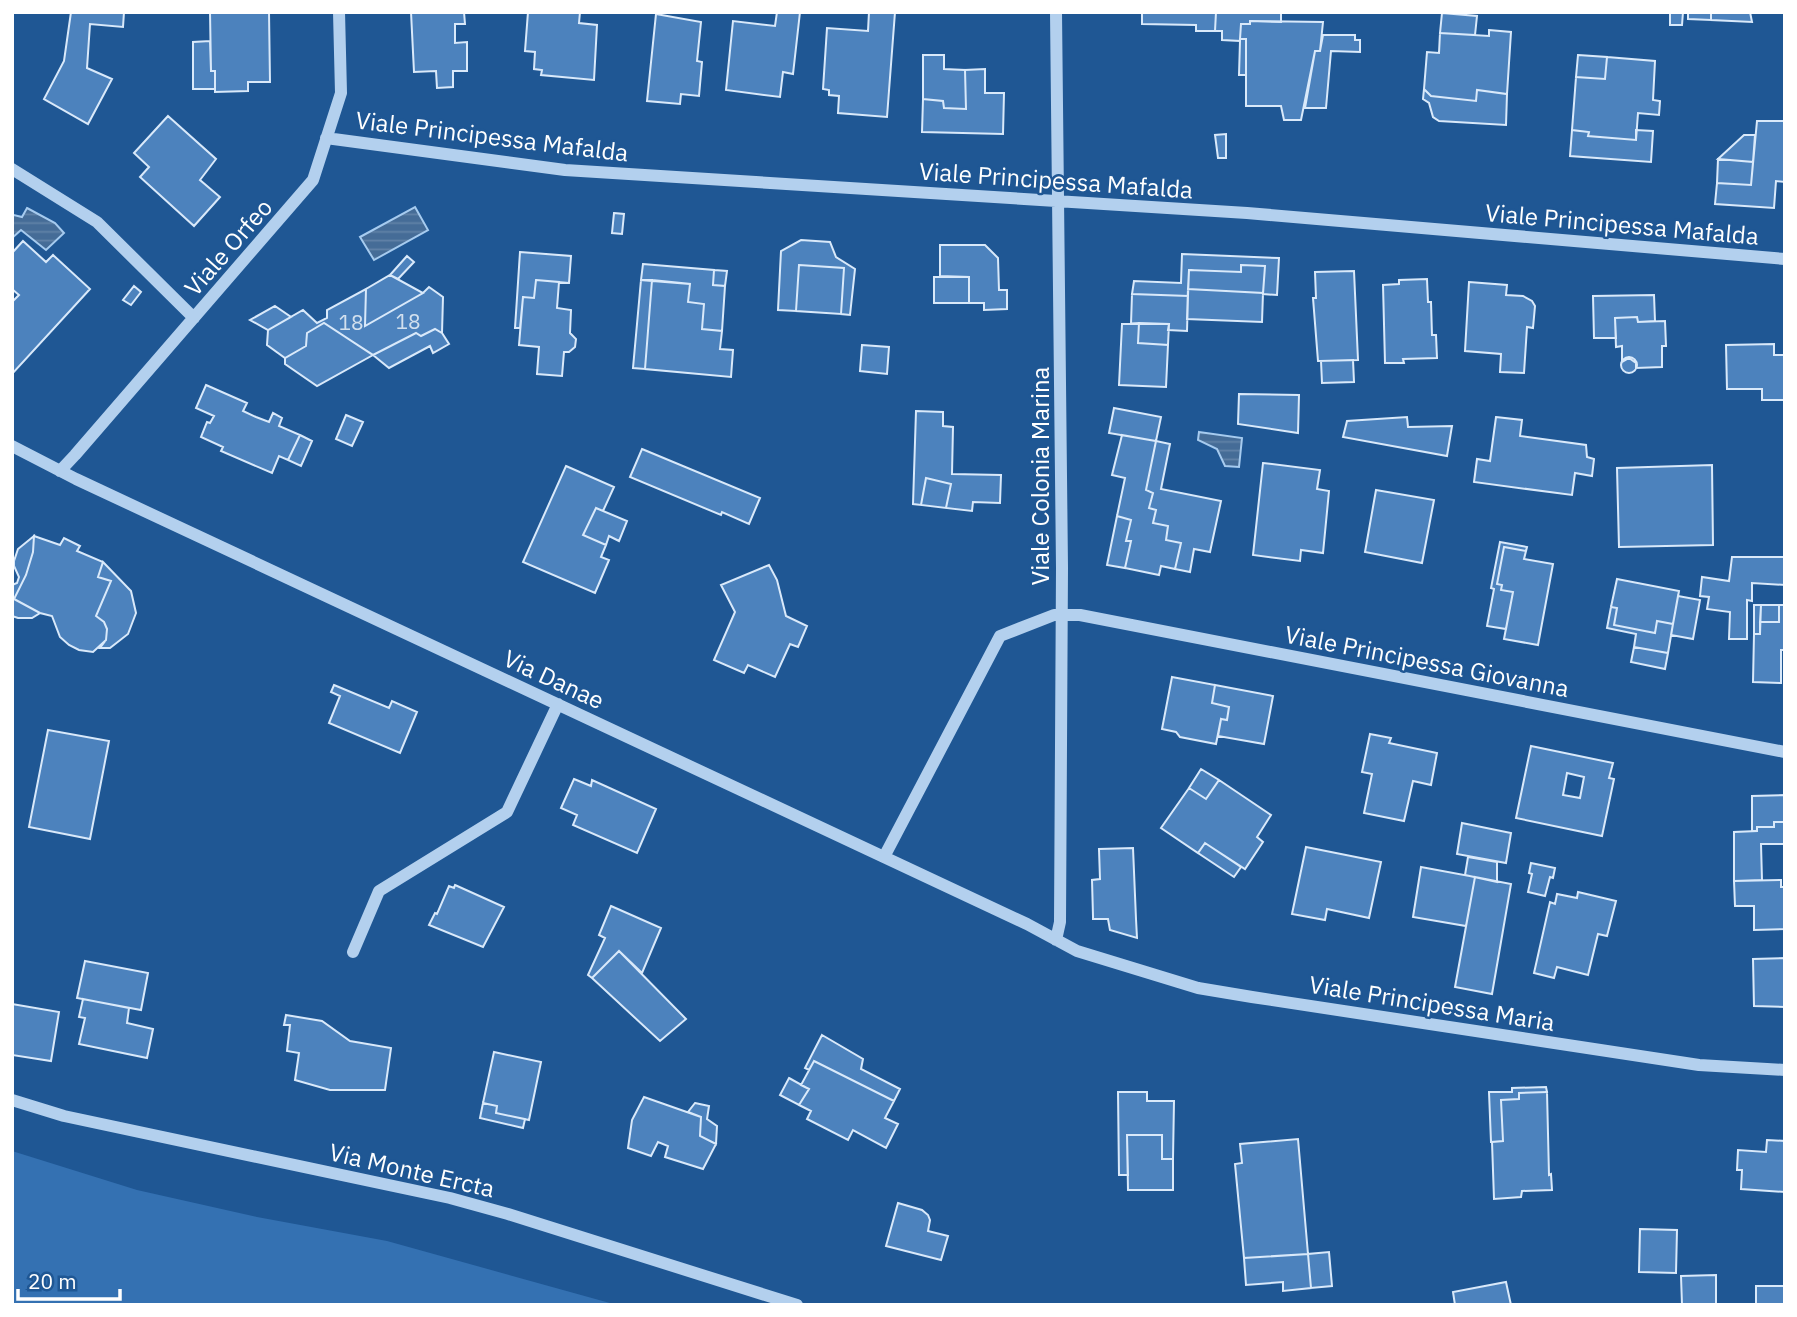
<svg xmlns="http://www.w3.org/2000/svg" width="1797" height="1317" font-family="'IBM Plex Sans',sans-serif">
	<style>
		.green { fill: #3471b2 }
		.water { fill: url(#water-rules); stroke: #a6cbef; stroke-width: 2 }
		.building { fill: #4c82bd; stroke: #d9e9fa; stroke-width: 2; fill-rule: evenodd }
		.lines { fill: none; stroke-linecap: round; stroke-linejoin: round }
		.minor { stroke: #b3d0ee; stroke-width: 12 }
		.labels { text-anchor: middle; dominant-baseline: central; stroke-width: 5; stroke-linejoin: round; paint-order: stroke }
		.number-label { font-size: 21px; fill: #d2e0ee }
		.street-label { font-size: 24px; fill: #fff; stroke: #1f5794 }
	</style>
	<defs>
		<pattern id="water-rules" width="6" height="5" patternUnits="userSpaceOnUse" patternTransform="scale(1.75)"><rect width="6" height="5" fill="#456c97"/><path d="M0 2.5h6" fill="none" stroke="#6182a7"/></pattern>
	</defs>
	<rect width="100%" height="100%" fill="#1f5794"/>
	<path class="green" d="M12 1151 137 1190 257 1217 387 1241 617 1305H12Z"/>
	<path class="water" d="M415 207 428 230 374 260 360 237Z
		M27 208 55 223 64 233 46 250 21 230 12 238V217L14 215 22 217Z
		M1199 432 1242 438 1239 467 1225 466 1217 449 1198 440Z"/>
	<path class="building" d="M71 12H124L123 27 90 24 87 68 112 79 88 124 44 99 64 61Z
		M210 12H269L270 82H248V91L215 92V71H211Z
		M411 12H464L465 24H455V43L467 42V71H453V87L437 88 436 71 414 72Z
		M528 12H580L579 23 597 25 594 80 541 75 542 70 534 69 535 52 525 51Z
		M777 12H800L793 74 783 72 780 97 726 90 733 21 775 26Z
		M869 12H895L887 117 838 113 839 96 829 95V90L823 89 827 28 868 31Z
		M1142 12H1216L1215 31H1196V25L1142 24Z
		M1216 12H1281V22L1250 21V24H1241L1240 39H1246V75H1239L1240 41 1222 40V31H1215Z
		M1670 12H1683L1682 25H1670Z
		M1688 12H1711V20L1688 19Z
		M1711 12H1750L1752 22 1711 20Z
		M1442 13 1477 16 1475 35 1440 33Z
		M656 14 701 22 697 61 702 62 699 96 681 94 680 104 647 101Z
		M1250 21 1323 22 1320 51H1315L1301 120H1284L1281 106H1246V39H1240L1241 24H1250Z
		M1489 30 1511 32 1507 94 1477 90 1476 101 1431 96 1424 89 1427 52 1439 53 1440 33 1489 36Z
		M1323 35H1355V40H1360V52L1331 51 1326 108H1305L1315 51H1320Z
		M210 41 211 71H215V89H193V42Z
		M923 55H944V69L965 70 966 109 944 108 943 101 923 99Z
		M1578 55 1607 57 1605 79 1576 77Z
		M1607 57 1655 61 1653 100 1660 101 1659 115 1638 113 1636 140 1588 136 1589 132 1572 130 1576 77 1605 79Z
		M985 69V93H1004L1003 134 922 132 923 99 943 101 944 108 966 109 965 70Z
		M1424 89 1431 96 1476 101 1477 90 1507 94 1506 125 1439 121 1433 117 1429 103 1423 99Z
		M168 116 216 159 200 180 220 197 194 226 140 177 149 167 134 153Z
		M1757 121H1785V182L1776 181 1774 208 1715 204 1717 183 1751 185Z
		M1572 130 1589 132 1588 136 1636 140V130L1653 131 1651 162 1570 156Z
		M1226 134V158H1218L1215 135Z
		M1744 135H1755L1753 162 1718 159Z
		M1718 159 1753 162 1751 185 1717 183Z
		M614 213 624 214 622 234 612 233Z
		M801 240 830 242 836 257 855 269 850 315 841 314 844 268 799 265 796 311 778 310 781 251Z
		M23 241 46 262 53 255 90 289 12 374V302L19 295 12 289V253Z
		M940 245H985L998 258 999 290H1007V309L984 310V303H969V277L940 276Z
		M520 252 571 256 569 283 536 280 534 298 523 297 520 328H515Z
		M1182 254 1279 258 1277 295 1263 294 1265 266 1241 265V272L1189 270 1188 296 1132 294 1134 281 1181 283Z
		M407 256 414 262 398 279 390 275Z
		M643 264 714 270 713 285 725 286 722 331 702 329 704 304 688 302 690 284 641 280Z
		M799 265 844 268 841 314 796 311Z
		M1241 265 1265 266 1263 293 1188 289 1189 270 1241 272Z
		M714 270 727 271 725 286 713 285Z
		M1354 271 1358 360 1318 361 1313 298H1316L1315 272Z
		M390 275 423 293 365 326 366 289Z
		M934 277H969V303H934Z
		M1427 279 1428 302H1431L1432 335H1436L1437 358 1403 359 1404 363H1385L1383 285 1399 284V280Z
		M536 280 559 282 557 308 571 310 570 333 576 339 575 347 569 352H564L562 376 537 374 539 347 519 345 523 297 534 298Z
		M641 280H652L645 369 633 368Z
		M652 280 690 284 688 302 704 304 702 329 722 331 720 349 733 350 731 377 645 369Z
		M1469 282 1507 285 1506 295 1523 296 1532 301 1535 306 1533 328 1527 327 1524 373 1500 372 1501 354 1465 351Z
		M134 286 141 292 131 305 123 300Z
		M429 287 443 297 442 333 435 329 421 336 416 333 373 355 324 323 307 333 306 346 285 358 267 345 268 330 303 310 317 323 327 318V310L366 289 365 326 423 293Z
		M1188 289 1263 293 1262 322 1187 319Z
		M1132 294 1188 296 1187 331 1168 330 1169 324H1131Z
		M1654 295 1655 321 1638 322 1637 317 1615 318 1616 338H1594L1593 296Z
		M275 306 291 317 268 330 250 320Z
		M1637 317 1638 322 1665 321 1666 346H1662V367L1636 368V363L1629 358 1622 362V346L1616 347 1615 318Z
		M324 323 373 355 317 386 285 364V358L306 346 307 333Z
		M1139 323 1169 324 1168 345 1138 343Z
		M1139 323 1138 343 1168 345 1166 387 1119 385 1122 324Z
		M435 329 442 333 449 344 433 353 430 346 389 368 373 355 416 333 421 336Z
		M1774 344V355H1785V400H1762V389H1727L1726 345Z
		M862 345 889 347 887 374 860 371Z
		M1621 365a8 8 0 1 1 16 0a8 8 0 1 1-16 0Z
		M1353 360 1354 382 1322 383 1321 361Z
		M206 385 247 403 243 411 256 417 269 422 273 413 282 418 279 426 300 435 288 460 279 456 272 473 221 451 223 447 201 437 207 422 210 423 214 416 196 408Z
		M1239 394 1299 395 1298 433 1238 424Z
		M1114 408 1161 417 1156 441 1109 433Z
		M916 411 943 412V426L953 427 952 474 1001 475 1000 503 973 502 972 511 946 508 951 484 926 478 921 505 913 504Z
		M346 415 363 422 352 446 336 439Z
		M1407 417 1408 427 1452 426 1447 456 1343 437 1347 421Z
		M1496 417 1522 420 1520 436 1586 445 1587 457 1594 459 1592 476 1575 473 1572 495 1474 482 1477 459 1490 461Z
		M300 435 312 441 301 466 288 460Z
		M1122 435 1156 441 1146 490 1153 493 1149 508 1156 510 1153 523 1168 526 1166 540 1181 543 1175 569 1161 566 1159 575 1125 568 1131 541H1126L1131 520 1117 516 1125 478 1112 475Z
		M1156 441 1170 444 1161 489 1221 501 1210 552 1194 549 1190 572 1175 569 1181 543 1166 540 1168 526 1153 523 1156 510 1149 508 1153 493 1146 490Z
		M642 449 760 498 749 524 722 512 721 515 630 477Z
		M1263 463 1320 470 1317 489 1329 491 1323 553 1301 550 1300 561 1253 555Z
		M1712 465 1713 545 1619 547 1617 468Z
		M566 466 614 487 603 511 596 508 583 535 606 545 601 557 609 560 595 593 523 562Z
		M926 478 951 484 946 508 921 505Z
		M1376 490 1434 500 1422 563 1365 552Z
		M596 508 627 521 619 541 609 536 606 545 583 535Z
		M1117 516 1131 520 1126 541H1131L1125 568 1107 565Z
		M34 536 33 552 26 575 14 599 40 613 32 618H18L12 616V585L17 583 19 577 14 566V561L18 549Z
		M34 536 60 545 64 538 80 546 77 551 103 562 98 577 111 581 96 616 104 622 107 629 106 640 93 652 79 650 69 645 60 637 52 616 40 613 14 599 26 575 33 552Z
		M1500 542 1527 547 1526 551 1504 547 1497 584 1502 585 1501 590 1513 592 1506 629 1487 626 1494 589 1491 588Z
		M1504 547 1526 551 1524 559 1553 564 1538 645 1504 639 1513 592 1501 590 1502 585 1497 584Z
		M1732 557H1785V585L1752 583V601L1747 600V639H1729L1730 612 1707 609 1709 597 1700 596 1702 577 1729 581Z
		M103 562 131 591 136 613 128 634 110 648H100L106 640 107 629 104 622 96 616 111 581 98 577Z
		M769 565 777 580 786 616 807 626 798 647 790 644 775 677 748 665 744 673 714 660 735 612 721 585Z
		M1617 579 1679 591 1673 624 1657 621 1655 633 1614 625 1617 608 1611 607Z
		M1678 596 1700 600 1693 639 1671 635Z
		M1754 605H1761L1760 634H1754Z
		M1761 605H1779V622H1760Z
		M1779 605H1785V650H1781V683L1753 682 1754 634H1760V622H1779Z
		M1611 607 1617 608 1614 625 1655 633 1657 621 1673 624 1668 653 1634 647 1636 634 1607 628Z
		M1634 647 1668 653 1665 669 1631 662Z
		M1172 677 1215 685 1212 703 1229 707 1227 720 1221 719 1216 744 1180 737 1176 732 1162 729Z
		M334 685 389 708 392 701 417 712 400 753 329 723 340 696 331 692Z
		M1215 685 1273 696 1264 744 1218 736 1221 719 1227 720 1229 707 1212 703Z
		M48 730 109 741 90 839 29 827Z
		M1370 734 1391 738 1389 743 1437 753 1431 785 1413 781 1404 821 1364 813 1372 774 1362 772Z
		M1531 746 1613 763 1609 778 1614 779 1602 836 1516 818ZM1567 773 1584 777 1580 798 1563 795Z
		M1201 769 1219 780 1206 799 1189 788Z
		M574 779 591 786 592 780 656 809 637 853 573 825 577 815 561 808Z
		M1219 780 1271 815 1257 837 1263 842 1245 869 1205 843 1198 853 1161 828 1189 788 1206 799Z
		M1785 795V822H1774V827H1757V831H1752V796Z
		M1774 822H1785V844H1761L1762 880 1734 881V832L1757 831V827H1774Z
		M1462 823 1511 833 1506 863 1457 854Z
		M1205 843 1241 867 1234 877 1198 853Z
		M1306 847 1381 862 1369 918 1327 909 1325 920 1292 914Z
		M1133 848 1136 919 1137 938 1110 930 1108 919H1093V916L1092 880 1100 879 1099 849Z
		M1468 857 1497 862V882L1465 875Z
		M1531 863 1555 868 1553 878 1550 877 1545 896 1528 892 1532 874 1529 873Z
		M1421 867 1475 877 1466 926 1413 917Z
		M1475 877 1511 884 1492 994 1455 987Z
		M1781 880V887H1785V929L1754 930V906H1735L1734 881Z
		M455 885 504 907 483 947 429 925 435 913 437 914 449 886 454 888Z
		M1578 892 1616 901 1607 936 1598 934 1588 975 1557 967 1554 978 1534 973 1550 902 1555 904 1557 894 1577 898Z
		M611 906 661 928 642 973 619 951 592 978 588 975 605 938 599 935Z
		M619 951 686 1019 660 1041 592 978Z
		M1785 958V1007L1754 1006 1753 959Z
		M85 961 148 973 141 1010 77 998Z
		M83 999 129 1008 127 1023 153 1029 147 1058 79 1044 85 1018 79 1017Z
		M12 1004 59 1012 51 1061 12 1055Z
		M286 1015 322 1021 350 1041 391 1048 385 1090H330L295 1080 299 1053 287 1051 290 1025H284Z
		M822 1035 863 1059 861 1069 900 1089 894 1101 814 1061 809 1070 805 1068Z
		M494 1052 541 1062 529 1120 496 1113 497 1106 483 1103Z
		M814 1061 894 1101 885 1118 898 1124 886 1148 853 1130 848 1140 807 1119 811 1111 799 1105 809 1089 801 1085Z
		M789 1078 809 1089 799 1105 780 1095Z
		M1546 1087 1547 1092 1519 1093V1099L1501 1100 1503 1141 1491 1142 1489 1092H1512V1088Z
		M1118 1092H1147V1101H1174L1173 1159H1162V1135H1127L1128 1175H1119Z
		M1547 1092 1549 1175 1551 1174 1552 1190 1522 1191 1521 1197 1494 1199 1492 1142 1503 1141 1501 1100 1519 1099V1093Z
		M644 1097 701 1117 700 1136 716 1144 703 1169 665 1157 668 1146 658 1142 651 1156 628 1148 632 1120Z
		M483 1103 497 1106 496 1113 525 1119 523 1128 480 1118Z
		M695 1103 709 1106 707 1119 717 1126 716 1144 700 1136 701 1117 688 1112Z
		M1127 1135H1162V1159H1173V1190H1128Z
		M1298 1139 1308 1254 1244 1258 1235 1164 1242 1163 1240 1144Z
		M1767 1140 1785 1141V1192L1741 1189 1742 1170H1737L1738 1150 1766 1152Z
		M898 1203 922 1210 928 1215 930 1220 928 1231 948 1236 941 1260 886 1246Z
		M1640 1229 1677 1230 1676 1273 1639 1272Z
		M1329 1252 1332 1286 1311 1288 1308 1254Z
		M1308 1254 1311 1288 1283 1291V1282L1246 1285 1244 1258Z
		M1716 1275V1305H1682L1681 1276Z
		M1506 1282 1511 1305H1455L1453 1292Z
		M1756 1286H1785V1305H1756Z"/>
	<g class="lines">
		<path class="minor" d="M1056 12 1062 568 1060 922 1056 940
			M326 138 565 170 1247 213 1785 259
			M12 169 97 222 194 318
			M12 446 76 479 1027 924 1077 951 1198 988 1252 997 1699 1065 1785 1070
			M60 471 75 455 313 180 341 93 339 12
			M884 857 1000 636 1054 615H1080L1785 752
			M353 952 379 891 507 812 558 704
			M12 1100 64 1116 450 1198 508 1214 797 1305"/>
	</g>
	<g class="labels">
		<g class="number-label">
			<text x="408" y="321">18</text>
			<text x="351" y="322">18</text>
		</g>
		<g class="street-label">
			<text transform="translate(492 136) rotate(7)">Viale Principessa Mafalda</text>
			<text transform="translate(1056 180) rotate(4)">Viale Principessa Mafalda</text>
			<text transform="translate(1622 224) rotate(5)">Viale Principessa Mafalda</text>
			<text transform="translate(228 247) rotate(-49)">Viale Orfeo</text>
			<text transform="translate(1040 476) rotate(-90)">Viale Colonia Marina</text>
			<text transform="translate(1427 661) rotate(11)">Viale Principessa Giovanna</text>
			<text transform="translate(554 679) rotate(25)">Via Danae</text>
			<text transform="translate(1432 1003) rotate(9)">Viale Principessa Maria</text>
			<text transform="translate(412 1170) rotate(13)">Via Monte Ercta</text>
		</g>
	</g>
	<rect width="1797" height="1317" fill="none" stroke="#ffffff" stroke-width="28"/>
	<path d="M18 1289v10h102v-10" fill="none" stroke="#ffffff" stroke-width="3.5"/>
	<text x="28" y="1289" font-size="21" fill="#ffffff" stroke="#1f5794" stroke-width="5" paint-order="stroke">20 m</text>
</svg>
